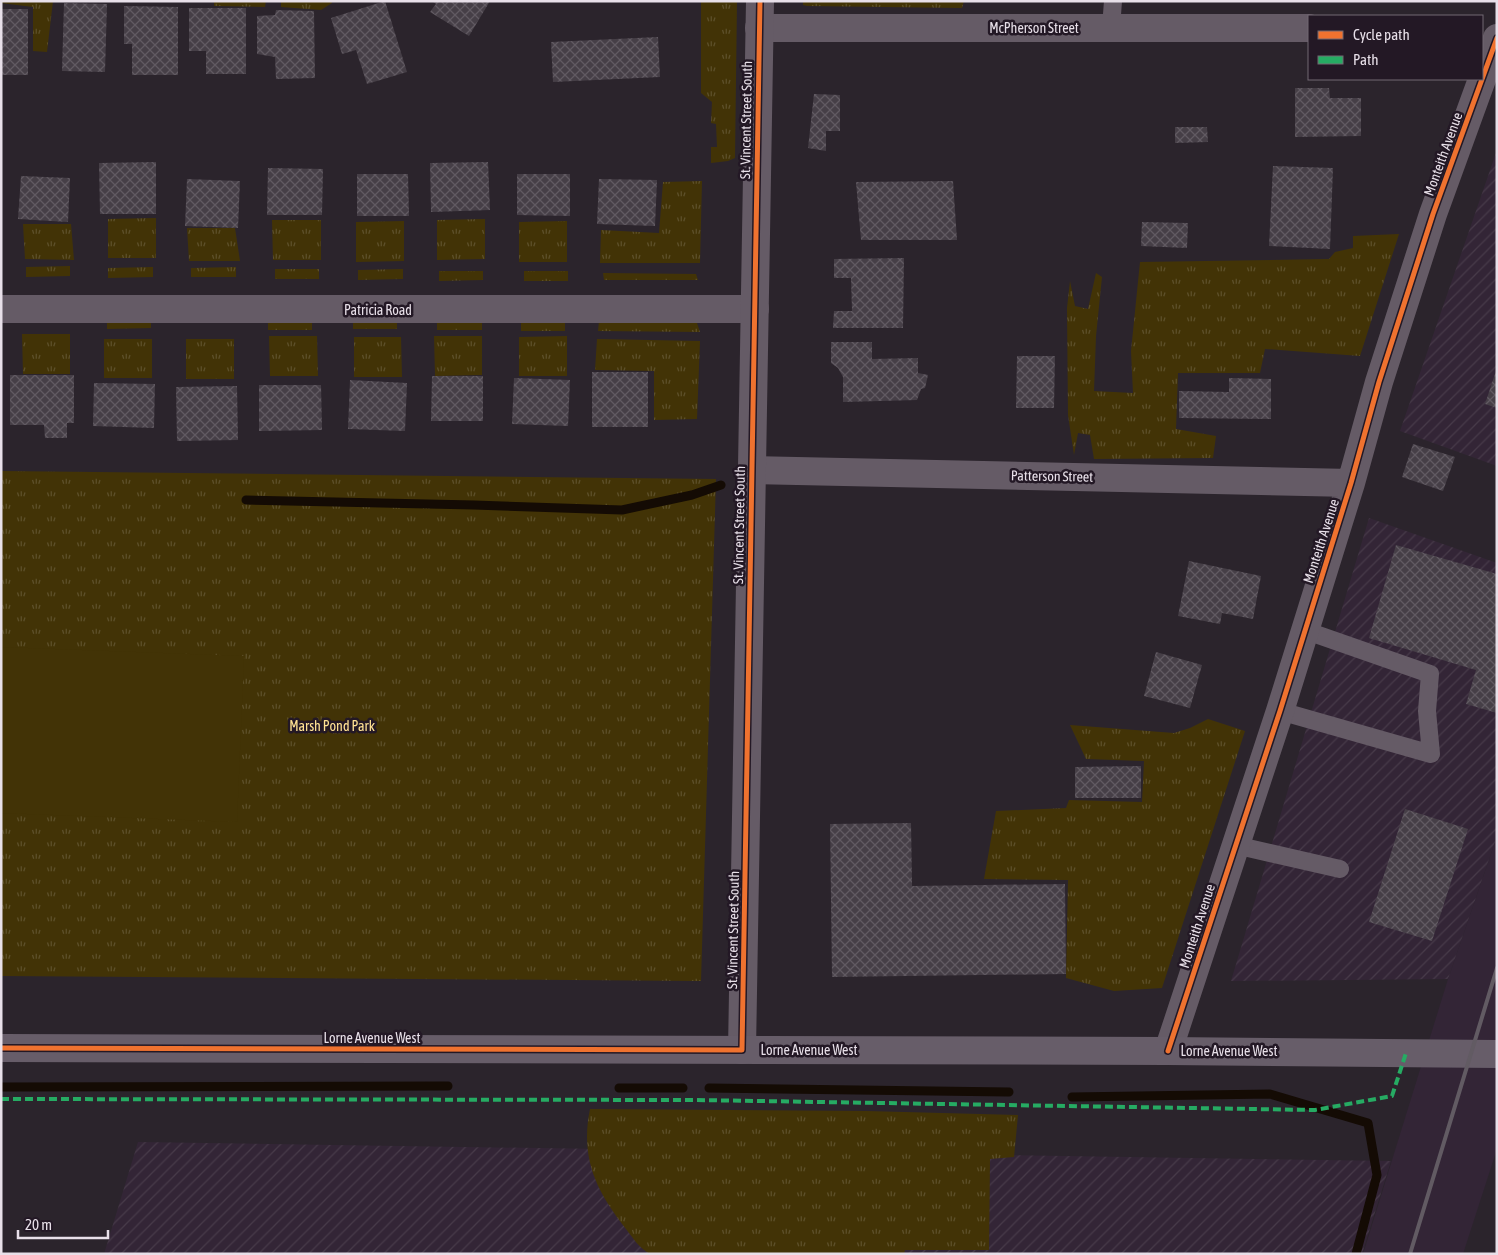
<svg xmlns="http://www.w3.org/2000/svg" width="1498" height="1255" font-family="'Asap Condensed',sans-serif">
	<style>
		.built { fill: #332536 }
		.industrial { fill: url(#industrial-furrows) }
		.grass { fill: url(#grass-tufts) }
		.garden { fill: #423306 }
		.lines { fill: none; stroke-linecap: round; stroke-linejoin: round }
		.stream { stroke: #140b04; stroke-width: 9 }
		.building { fill: url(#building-cross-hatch) }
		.service { stroke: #655b66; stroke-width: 18 }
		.minor { stroke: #655b66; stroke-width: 28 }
		.tertiary { stroke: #655b66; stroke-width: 28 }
		.secondary { stroke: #675d69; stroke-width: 28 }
		.rail { stroke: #625b63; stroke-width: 4 }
		.quiet { stroke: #26ab63; stroke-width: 4; stroke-dasharray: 8 4; stroke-linecap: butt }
		.cycleway-casing { stroke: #231825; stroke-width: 8 }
		.cycleway { stroke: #ef722f; stroke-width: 5 }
		.labels { text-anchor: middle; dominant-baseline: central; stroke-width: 5; stroke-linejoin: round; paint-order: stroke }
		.street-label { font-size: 14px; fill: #e8e0e9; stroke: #231825 }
		.park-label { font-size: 14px; fill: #ffe293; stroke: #231825 }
	</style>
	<defs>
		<pattern id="industrial-furrows" width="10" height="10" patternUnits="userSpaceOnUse" patternTransform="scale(1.25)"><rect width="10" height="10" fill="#332536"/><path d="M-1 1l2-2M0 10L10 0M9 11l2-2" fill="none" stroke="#473a49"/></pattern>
		<pattern id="grass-tufts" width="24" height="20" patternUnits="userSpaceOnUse" patternTransform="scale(1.25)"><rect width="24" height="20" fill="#423306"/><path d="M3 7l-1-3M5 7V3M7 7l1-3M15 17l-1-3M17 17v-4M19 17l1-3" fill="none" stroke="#5d502a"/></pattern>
		<pattern id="building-cross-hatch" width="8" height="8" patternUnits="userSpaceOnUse" patternTransform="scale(1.25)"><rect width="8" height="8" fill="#463f47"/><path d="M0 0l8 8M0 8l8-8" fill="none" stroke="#615a62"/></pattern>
	</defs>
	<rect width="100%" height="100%" fill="#2b242c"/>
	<path class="built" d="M1497 836V1149L1463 1254H1363L1448 979Z"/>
	<path class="industrial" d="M1497 150V466L1400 431Z
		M1369 518 1497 563V836L1448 979 1231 981Z
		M138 1142 1391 1161 1362 1254H104Z"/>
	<path class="grass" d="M1 1H53L47 52 33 51V7L1 3Z
		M214 1H266L265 7 214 6Z
		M281 1H332V3L321 10 281 7Z
		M701 1H737L735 158 728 161 711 163V147H717L716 124 711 123 712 102 701 93Z
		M803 1H964L962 8 807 6 803 5Z
		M702 181 700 263H600L601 230 659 233 663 182Z
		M156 218V258H108V219Z
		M485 219V259L437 260V220Z
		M272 220H321V260H273Z
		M404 221V261L356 262V222Z
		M567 221V262H519V222Z
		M23 224H71L74 260 25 259Z
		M187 228H235L240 261H189Z
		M1399 234 1360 356 1265 349 1260 373H1178L1176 429 1216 436 1213 458 1094 459 1090 435 1078 433 1074 455 1068 415 1067 308 1070 281 1075 306 1088 309 1096 273 1102 277 1096 336 1094 391 1133 393 1131 351 1140 262 1329 259 1335 252 1353 248V236Z
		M70 266V276L26 277V267Z
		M153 267V277L108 278V268Z
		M236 267V277H191V268Z
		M275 269H319V279H275Z
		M403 269V279L358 280V270Z
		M439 271H483V280L439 281Z
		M524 271H568V281H524Z
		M603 273 696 274 698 280H604Z
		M107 319H151V328L107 329Z
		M353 319H397V329H353Z
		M268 320H312V330H268Z
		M437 320H482V330H437Z
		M521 321H565V331H521Z
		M599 321 697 323 700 332 598 331Z
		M22 334H70V374H23Z
		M269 336H317L318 376H270Z
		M434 336H482V375L435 376Z
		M567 336V376H519V337Z
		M354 337H401L402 377H354Z
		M104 339H152V378H104Z
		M186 339H234V379H186Z
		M597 339 700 341 697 419 654 420V371L595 370Z
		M1 471 716 479 701 981 1 976Z
		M1208 719 1245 731 1162 988 1114 991 1066 978 1068 880 984 879 996 811 1066 808 1069 800 1142 802 1144 761 1086 759 1070 725 1174 733 1190 728Z
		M590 1109 866 1111 1018 1115 1014 1157 990 1159 989 1250H905L904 1254H650C639 1248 633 1238 626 1229 596 1191 580 1158 590 1109Z"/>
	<path class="garden" d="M1 647 244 656 237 822 1 813Z"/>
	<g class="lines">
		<path class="stream" d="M246 500 474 505 622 510 692 495 721 485
			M1 1087 448 1086
			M619 1088H683
			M709 1088 1009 1092
			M1072 1097 1270 1094 1368 1123 1377 1175 1356 1254"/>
	</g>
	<path class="building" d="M385 1 407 72 367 84 356 50 342 54 331 18Z
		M432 1H490L469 36 430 12 436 4Z
		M64 3 107 4 105 72 62 71Z
		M124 6 178 7V75H132V44H124Z
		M189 8H246V74H206V51H189Z
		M1 9H28V75H1Z
		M276 10 314 11 315 78 276 79 275 57 257 54V16L275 15Z
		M658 37 660 77 553 82 551 42Z
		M1295 88H1329L1330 98H1361V136L1295 137Z
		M814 94 840 95V131H826V151L808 148Z
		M1175 127H1207L1208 142 1175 143Z
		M156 162V214H100L99 163Z
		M488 162 490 210 431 212 430 163Z
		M1273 166 1333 168 1330 249 1269 246Z
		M268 168 323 169 322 215H267Z
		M357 174H408L409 216H357Z
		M517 174H570V216L517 215Z
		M21 176 70 178 68 222 18 219Z
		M187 179 240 181 238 228 185 226Z
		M599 179 657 180 655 226 597 224Z
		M953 181 957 240H861L856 182Z
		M1142 222 1188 223 1187 248 1141 246Z
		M904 258 903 328H833L834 311H852L851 278H834V259Z
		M831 342H872V359L918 358V373L928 375 925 388 921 389 917 400 843 402V377L838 368 831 363Z
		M1017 356H1055L1054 408H1016Z
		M1496 371H1497V408L1485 404Z
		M592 372H648V427H592Z
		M10 375H74V423H67V438H45L44 425H10Z
		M432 376H483V421H431Z
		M514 378 570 380 568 426 512 424Z
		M1229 378 1271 379V419L1179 418V391L1229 392Z
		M350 380 407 383 405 431 348 429Z
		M94 383 155 384 154 428 93 426Z
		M259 385H321L322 430 259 431Z
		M237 386 238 440 177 441 176 387Z
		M1413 444 1455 457 1443 491 1402 477Z
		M1396 545 1497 574V713L1466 704 1476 670 1369 638Z
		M1189 561 1261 576 1253 619 1222 613 1220 624 1178 616Z
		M1156 652 1202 665 1190 708 1144 696Z
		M1141 766V798H1075V767Z
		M1405 809 1468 829 1432 941 1369 922Z
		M911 823 912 886 1065 884 1066 974 832 977 830 824Z"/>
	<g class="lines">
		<path class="service" d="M1111 28 1113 1
			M1280 711 1431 754 1427 711 1430 674 1304 630
			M1235 845 1340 869"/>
		<path class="minor" d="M759 28H1309
			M1 309H755
			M752 470 1351 483
			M1168 1051 1280 711 1351 483 1379 382 1433 214 1497 38"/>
		<path class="tertiary" d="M742 1050 760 1"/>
		<path class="secondary" d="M1 1048 1168 1051 1497 1054"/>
		<path class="rail" d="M1410 1254 1497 968"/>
		<path class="quiet" d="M1 1099 696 1100 1315 1110 1392 1096 1406 1053"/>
		<g class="cycleway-casing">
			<path id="cycleway" d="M1 1048 742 1050 760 1
				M1168 1051 1280 711 1351 483 1379 382 1433 214 1497 38"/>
		</g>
		<use href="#cycleway" class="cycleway"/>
	</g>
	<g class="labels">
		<g class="street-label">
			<text x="1034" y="28">McPherson Street</text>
			<text transform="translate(746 120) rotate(-89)">St. Vincent Street South</text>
			<text transform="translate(1443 154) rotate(-70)">Monteith Avenue</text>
			<text x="378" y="310">Patricia Road</text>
			<text transform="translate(1052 476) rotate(1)">Patterson Street</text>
			<text transform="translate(739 525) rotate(-89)">St. Vincent Street South</text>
			<text transform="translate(1321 541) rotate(-72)">Monteith Avenue</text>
			<text transform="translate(1197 926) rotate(-72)">Monteith Avenue</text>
			<text transform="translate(733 930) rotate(-89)">St. Vincent Street South</text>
			<text x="372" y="1038">Lorne Avenue West</text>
			<text x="809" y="1050">Lorne Avenue West</text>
			<text x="1229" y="1051">Lorne Avenue West</text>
		</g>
		<g class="park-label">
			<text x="332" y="726">Marsh Pond Park</text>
		</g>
	</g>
	<rect width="1498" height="1255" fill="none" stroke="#e8e0e9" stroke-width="5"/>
	<rect x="1308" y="15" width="175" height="65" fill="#231825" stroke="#726873"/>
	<rect x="1318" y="31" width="25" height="8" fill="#ef722f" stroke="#726873"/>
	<text x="1353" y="40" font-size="15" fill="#e8e0e9">Cycle path</text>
	<rect x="1318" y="56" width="25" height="8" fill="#26ab63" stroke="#726873"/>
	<text x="1353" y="65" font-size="15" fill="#e8e0e9">Path</text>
	<path d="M18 1230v8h90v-8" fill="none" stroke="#e8e0e9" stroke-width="2.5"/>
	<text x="25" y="1230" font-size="15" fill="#e8e0e9" stroke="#231825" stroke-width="4" paint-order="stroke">20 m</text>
</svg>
